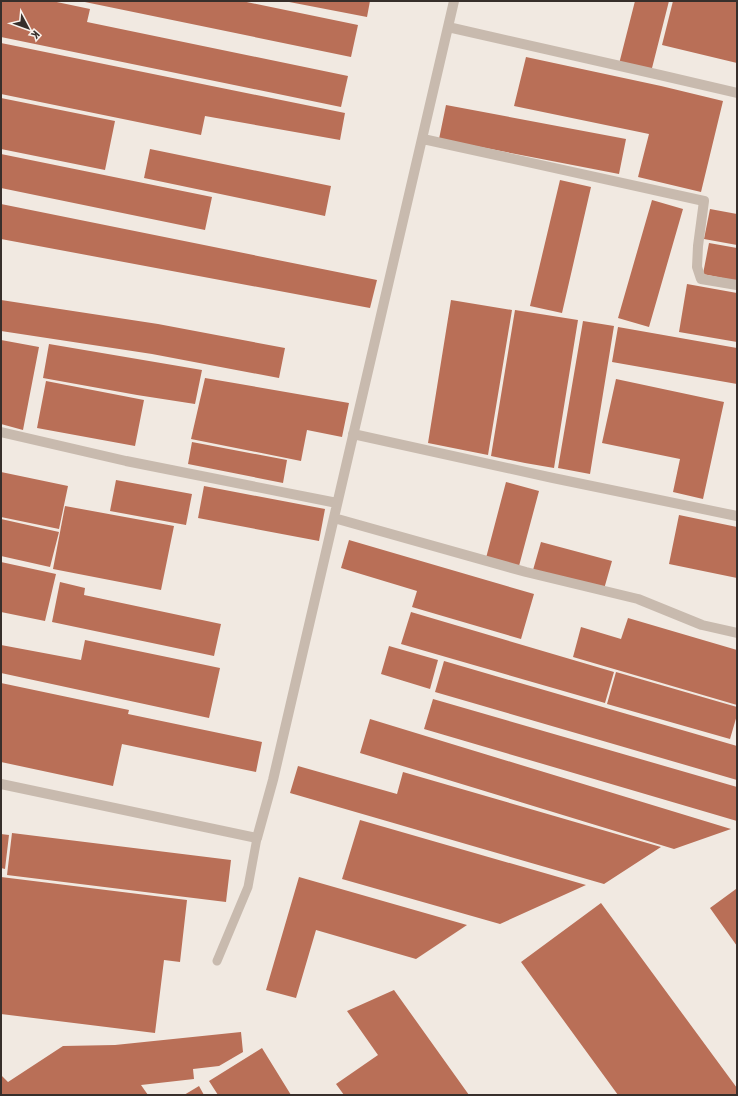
<svg xmlns="http://www.w3.org/2000/svg" width="738" height="1096" font-family="'Roboto Condensed',sans-serif">
	<style>
		.building { fill: #b96f57 }
		.lines { fill: none; stroke-linecap: round; stroke-linejoin: round }
		.service { stroke: #c8baae; stroke-width: 9 }
		.minor { stroke: #c8baae; stroke-width: 10 }
	</style>
	<rect width="100%" height="100%" fill="#f1e9e1"/>
	<path class="building" d="M1 1H52L90 9 87 22 348 76 341 107 1 37Z
		M80 1H242L358 25 351 57Z
		M284 1H370L367 17Z
		M635 1H669L651 72 619 64Z
		M673 1H737V63L662 45Z
		M1 43 345 113 340 140 205 116 201 135 1 94Z
		M526 57 661 86 723 101 701 192 638 177 649 134 514 106Z
		M1 98 115 121 105 170 1 149Z
		M446 105 626 139 619 174 439 139Z
		M150 149 331 186 325 216 144 178Z
		M1 154 212 197 205 230 1 188Z
		M560 180 591 187 562 313 530 306Z
		M652 200 683 209 649 327 618 318Z
		M1 204 377 280 370 308 1 239Z
		M710 209 737 214V245L704 239Z
		M709 243 737 248V281L703 274Z
		M687 284 737 293V342L679 332Z
		M1 300 158 324 285 348 279 378 152 354 1 331Z
		M451 300 512 310 488 455 428 443Z
		M515 310 578 320 554 468 525 463 491 456Z
		M583 321 614 326 590 474 558 468Z
		M618 327 737 348V384L612 362Z
		M1 340 39 347 23 430 1 424Z
		M49 344 202 370 195 404 137 395 43 378Z
		M205 378 349 403 342 437 307 430 301 461 191 439Z
		M616 379 724 402 703 499 673 492 680 459 602 443Z
		M46 381 144 400 135 446 37 428Z
		M192 442 287 460 283 483 188 464Z
		M1 472 68 486 59 529 1 517Z
		M116 480 192 494 186 525 110 511Z
		M506 482 539 491 519 566 486 558Z
		M204 486 325 509 319 541 198 518Z
		M65 506 174 526 161 590 53 569Z
		M679 515 737 527V578L669 564Z
		M1 519 59 532 50 567 1 556Z
		M349 540 534 594 521 639 412 607 417 591 341 568Z
		M541 542 612 561 604 589 533 570Z
		M1 562 56 574 45 621 1 612Z
		M60 582 85 588 84 595 221 624 214 656 52 622Z
		M411 612 614 672 605 703 401 644Z
		M628 618 737 650V705L573 657 581 627 621 639Z
		M85 640 220 668 209 718 1 673V645L81 660Z
		M389 646 438 660 430 689 381 674Z
		M444 661 737 746V780L435 692Z
		M616 672 737 707V715L730 739 607 704Z
		M1 683 129 710 128 714 262 742 256 772 122 744 113 786 1 762Z
		M433 699 737 787V821L424 729Z
		M370 719 731 829 674 849 360 753Z
		M298 766 397 794 403 772 661 847 604 884 290 793Z
		M360 820 586 885 500 924 342 879Z
		M12 833 231 860 226 902 7 875Z
		M1 834 9 835 5 869 1 868Z
		M1 877 187 900 180 962 164 960 155 1033 1 1014Z
		M299 877 467 925 416 959 316 930 296 998 266 990Z
		M736 889 737 890V946L710 908Z
		M601 903 737 1088V1095H618L521 962Z
		M394 990 469 1095H344L336 1084 378 1055 347 1011Z
		M241 1032 243 1052 219 1066 193 1069 194 1079 141 1085 148 1095H1V1075L8 1082 63 1046 115 1045Z
		M262 1048 291 1095H218L209 1081Z
		M199 1086 204 1095H184Z"/>
	<g class="lines">
		<path class="service" d="M217 961 248 887 257 838"/>
		<path class="minor" d="M448 27 660 75 737 93
			M423 139 704 201 698 246 697 267 701 279 737 285
			M1 432 126 461 337 503
			M353 434 553 478 737 516
			M334 518 526 572 638 599 702 625 737 633
			M1 784 257 838 273 780 454 1"/>
	</g>
	<rect width="738" height="1096" fill="none" stroke="#372f2b" stroke-width="4"/>
	<g transform="translate(28 28) rotate(131)" stroke="#f9f3ed" stroke-width="3" paint-order="stroke">
	<path d="M0-3L7 15L0 10L-7 15Z" fill="#372f2b"/>
	<text y="-6" font-size="11" font-weight="bold" text-anchor="middle" fill="#372f2b">K</text>
	</g>
</svg>
